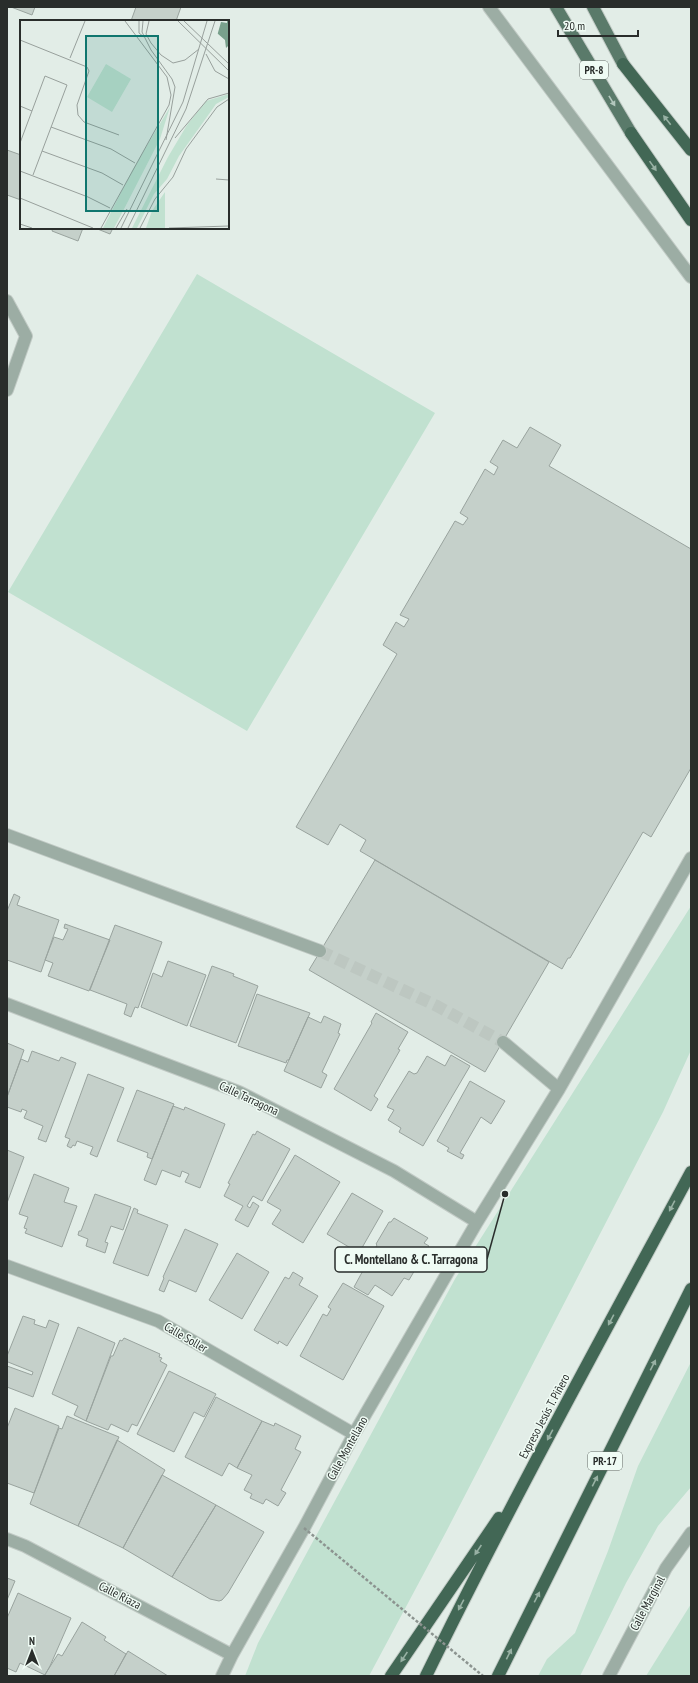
<svg xmlns="http://www.w3.org/2000/svg" width="698" height="1683" font-family="'PT Sans Narrow',sans-serif">
	<style>
		.green { fill: #c1e1d0 }
		.building { fill: #c5d0ca; stroke: #99a39e }
		.lines { fill: none; stroke-linecap: round; stroke-linejoin: round }
		.minor-tunnel { stroke: #bdc7c1; stroke-width: 12; stroke-dasharray: 12 6; stroke-linecap: butt }
		.minor-casing { stroke: #c1cac5; stroke-width: 14 }
		.primary-casing { stroke: #c1cac5; stroke-width: 14 }
		.motorway-casing { stroke: #c1cac5; stroke-width: 14 }
		.minor { stroke: #9cada4; stroke-width: 12 }
		.primary { stroke: #5a7a6a; stroke-width: 12 }
		.motorway { stroke: #426755; stroke-width: 12 }
		.path-bridge { stroke: #8c9490; stroke-width: 2.5; stroke-dasharray: 3 2; stroke-linecap: butt }
		.oneway { fill: #b3c7bd }
		.oneway2 { fill: #98b1a4 }
		.labels { text-anchor: middle; dominant-baseline: central; stroke-width: 3; stroke-linejoin: round; paint-order: stroke }
		.shield { fill: #effbf4; stroke: #646b67; stroke-width: 1 }
		.shield-label { font-size: 11px; font-weight: bold; fill: #292d2b }
		.street-label { font-size: 12px; fill: #292d2b; stroke: #effbf4 }
		.inset-road { fill: none; stroke: #98a09c; stroke-width: 1 }
		.view { fill: #0f766e; fill-opacity: 0.15; stroke: #0f766e; stroke-width: 2 }
		.inset-edge { fill: none; stroke: #292d2b; stroke-width: 2 }
		.leader { fill: none; stroke: #292d2b; stroke-width: 1.5 }
		.callout-dot { fill: #292d2b; stroke: #effbf4; stroke-width: 1.5 }
		.callout { fill: #effbf4; stroke: #292d2b; stroke-width: 1.5 }
		.callout-label { font-size: 13px; text-anchor: middle; font-weight: bold; fill: #292d2b }
	</style>
	<rect width="100%" height="100%" fill="#e2ede7"/>
	<path class="green" d="M197 274 435 413 247 731 8 592Z
		M691 906V1050L663 1112 446 1532 369 1676H245L258 1643 455 1279Z
		M691 1362V1487L658 1526 626 1583 580 1676H538L547 1659 575 1633 608 1551 638 1466Z
		M691 1604V1676H646Z"/>
	<path class="building" d="M11 7H35L32 15Z
		M136 7H181L176 21H131Z
		M7 150 21 155V200L7 195Z
		M53 228H83L78 241 52 231Z
		M95 228H113L110 234Z
		M530 427 561 445 549 466 691 549V768L651 837 643 832 570 958H568L562 969 360 851 366 840 340 824 328 845 296 827 397 654 383 645 396 622 404 627 409 619 400 615 455 521 463 525 468 518 460 513 485 469 494 475 498 467 490 462 503 440 517 448Z
		M375 860 549 962 485 1072 309 970Z
		M14 894 20 897 17 905 59 920 41 972 7 960V911Z
		M65 924 110 940 89 991 48 976 53 963 45 960 54 937 63 940 68 929 64 928Z
		M115 925 162 942 138 1008 135 1007 131 1017 124 1014 127 1004 90 990Z
		M168 961 206 975 187 1026 141 1007 153 973 162 977Z
		M212 966 234 974 233 976 258 986 236 1043 190 1026Z
		M257 994 310 1013 289 1060H287L286 1063 238 1046Z
		M376 1013 408 1032 398 1049 400 1050 374 1096 378 1099 371 1111 334 1089 372 1023 371 1022Z
		M324 1016 341 1024 338 1033 340 1034 322 1072 327 1075 321 1088 284 1071 308 1017 321 1023Z
		M7 1043 24 1050 7 1097Z
		M32 1051 59 1061 61 1057 76 1063 46 1142 38 1139 43 1126 24 1118 27 1111 22 1109 21 1112 7 1107V1097L21 1059 28 1062Z
		M451 1055 470 1066 423 1146 399 1132 401 1128 388 1120 394 1110 387 1107 409 1071 414 1074 417 1073 427 1056 445 1066Z
		M88 1074 124 1088 97 1157 90 1154 93 1147 77 1141 75 1146 73 1145 71 1148 67 1146 70 1139 65 1137Z
		M470 1081 505 1101 491 1124 481 1117 460 1153 464 1155 462 1159 447 1151 449 1148 437 1141Z
		M137 1090 174 1104 152 1159 147 1157 148 1153 117 1141Z
		M173 1106 184 1110 185 1107 225 1124 200 1188 185 1182 189 1174 182 1171 180 1177 162 1170 156 1185 144 1180Z
		M257 1131 290 1149 262 1201 253 1196 247 1206 250 1208 253 1202 259 1206 248 1227 235 1220 243 1206 224 1196 230 1184 228 1183 253 1134 255 1135Z
		M7 1150 24 1157 7 1203Z
		M295 1155 340 1182 303 1243 272 1224 281 1210 267 1202Z
		M34 1174 69 1188 64 1202 77 1206 62 1247 25 1233 27 1229 24 1228 28 1217 19 1214Z
		M352 1193 383 1211 359 1253 327 1234Z
		M95 1194 131 1207 123 1230 111 1226 105 1242 108 1243 105 1253 86 1246 88 1239 78 1235 79 1231H81Z
		M134 1208 138 1210 137 1213 168 1225 148 1276 113 1263Z
		M394 1218 428 1238 424 1243 429 1246 409 1280 404 1278 392 1296 375 1285 368 1295 354 1287 377 1245 376 1244 389 1222H391Z
		M185 1229 218 1244 196 1292 169 1280 164 1292 159 1290 164 1278 163 1277Z
		M237 1253 269 1272 242 1319 209 1300Z
		M293 1272 303 1278 299 1285 318 1296 287 1346 279 1341 278 1344 254 1330 285 1277 289 1279Z
		M343 1283 384 1306 343 1380 300 1356 323 1314 327 1316 331 1309 328 1307Z
		M23 1316 35 1320 34 1324 46 1328 49 1320 59 1324 33 1397 7 1387V1366L32 1375 33 1372 8 1362 7 1363V1356Z
		M78 1327 115 1343 86 1421 74 1415 78 1406 52 1394Z
		M124 1338 160 1354 159 1357 162 1358 160 1361 167 1365 137 1426 132 1424 128 1432 111 1424 108 1430 86 1421 111 1356H113L120 1340 122 1341Z
		M169 1371 216 1394 204 1417 194 1412 174 1452 137 1434Z
		M216 1397 262 1421 237 1468 229 1463 222 1476 185 1457Z
		M15 1408 59 1426 34 1493 7 1483V1428Z
		M67 1416 119 1437 78 1526 30 1504 59 1428 62 1429Z
		M262 1421 274 1426 275 1423 301 1436 295 1449 301 1452 281 1490 286 1493 278 1506 266 1499 263 1504 250 1498 252 1494 244 1490 252 1475 237 1468Z
		M117 1440 165 1470 123 1548 78 1526Z
		M162 1475 216 1505 172 1577 123 1548Z
		M216 1505 264 1532 228 1593 222 1600 219 1601 210 1599 172 1577Z
		M7 1578 15 1581 7 1600Z
		M18 1593 71 1618 50 1666 45 1675 20 1663 16 1672 7 1668V1618Z
		M82 1622 106 1637 104 1640 126 1654 114 1676H44L58 1654 62 1656Z
		M128 1651 168 1676H114Z"/>
	<g class="lines">
		<path class="minor-tunnel" d="M320 951 437 1006 503 1042"/>
		<g class="minor-casing">
			<path id="minor" d="M489 7 691 277
				M7 301 26 336 7 390
				M7 835 320 951
				M7 1004 239 1092 394 1171 477 1222
				M503 1042 559 1089
				M7 1266 158 1321 354 1434
				M7 1539 25 1546 232 1655
				M222 1676 232 1655 304 1528 354 1434 477 1222 559 1089 691 858
				M609 1676 666 1568 691 1533"/>
		</g>
		<g class="primary-casing">
			<path id="primary" d="M556 7 631 133
				M593 7 623 64"/>
		</g>
		<g class="motorway-casing">
			<path id="motorway" d="M623 64 691 150
				M631 133 691 220
				M391 1676 499 1518
				M426 1676C509 1506 601 1339 691 1172
				M498 1676 691 1289"/>
		</g>
		<use href="#minor" class="minor"/>
		<use href="#primary" class="primary"/>
		<use href="#motorway" class="motorway"/>
		<path class="path-bridge" d="M304 1528 483 1676"/>
	</g>
	<defs><path id="oneway-solid" d="M-6-.8H1V-3.2L6.5 0L1 3.2V.8H-6Z"/></defs>
	<use class="oneway" href="#oneway-solid" transform="translate(612 101) rotate(59)"/>
	<g class="oneway2">
		<use href="#oneway-solid" transform="translate(667 120) rotate(-128)"/>
		<use href="#oneway-solid" transform="translate(653 166) rotate(55)"/>
		<use href="#oneway-solid" transform="translate(672 1206) rotate(118)"/>
		<use href="#oneway-solid" transform="translate(611 1320) rotate(118)"/>
		<use href="#oneway-solid" transform="translate(653 1365) rotate(-63)"/>
		<use href="#oneway-solid" transform="translate(550 1435) rotate(118)"/>
		<use href="#oneway-solid" transform="translate(595 1481) rotate(-63)"/>
		<use href="#oneway-solid" transform="translate(478 1550) rotate(124)"/>
		<use href="#oneway-solid" transform="translate(537 1597) rotate(-63)"/>
		<use href="#oneway-solid" transform="translate(461 1605) rotate(118)"/>
		<use href="#oneway-solid" transform="translate(509 1654) rotate(-64)"/>
		<use href="#oneway-solid" transform="translate(404 1657) rotate(124)"/>
	</g>
	<g class="labels">
		<g class="shield">
			<rect x="580" y="61" width="28" height="18" rx="3"/>
			<rect x="588" y="1452" width="34" height="18" rx="3"/>
		</g>
		<g class="shield-label">
			<text x="594" y="70">PR-8</text>
			<text x="605" y="1461">PR-17</text>
		</g>
		<g class="street-label">
			<text transform="translate(249 1098) rotate(25)">Calle Tarragona</text>
			<text transform="translate(186 1337) rotate(30)">Calle Soller</text>
			<text transform="translate(544 1416) rotate(-62)">Expreso Jesús T. Piñero</text>
			<text transform="translate(347 1448) rotate(-61)">Calle Montellano</text>
			<text transform="translate(120 1595) rotate(27)">Calle Riaza</text>
			<text transform="translate(647 1603) rotate(-62)">Calle Marginal</text>
		</g>
	</g>
	<g transform="translate(20 20)">
		<rect width="209" height="209" fill="#e2ede7"/>
		<path d="M86 44 111 59 92 92 67 77ZM209 74V77L196 84 189 94 159 136 147 159 134 174 117 208H112L148 137 167 105 186 81ZM150 87 140 119 103 191 94 208H83L113 149ZM145 172V208H126L132 191Z" fill="#c1e1d0"/>
		<path d="M183 1H209V25L206 28 205 20Z" fill="#79a08c"/>
		<path d="M181 1H207V3L201 2 197 16Z" fill="#e2ede7"/>
		<path class="inset-road" d="M119 1V13L124 17M123 1 122 12 131 30M129 1 126 14 131 23M158 1 209 51M164 1 209 44M0 20 67 47 69 51 57 85 58 95 64 102 99 115M131 23 141 35 153 43 165 40 179 29M131 30 152 59 155 67 146 120M186 34 195 51 209 59M50 38 65 1M0 86 12 91M31 107 91 129 115 143M155 118 188 79 209 73M0 123 25 56 47 65 13 155M22 131 82 153 103 165M0 151 68 177 90 188M196 159 209 160M0 178 73 208M0 204 12 208M81 208 149 85 151 75 147 57 105 1M96 208 107 189M101 208 163 82 187 1M108 208 166 89 195 1M120 208 135 179 153 157 166 129 197 87 209 79M149 208 209 206"/>
		<path class="view" d="M66 16H138V191H66Z"/>
		<rect width="209" height="209" class="inset-edge"/>
	</g>
	<path class="leader" d="M505 1194L487 1259"/>
	<circle class="callout-dot" cx="505" cy="1194" r="4"/>
	<rect class="callout" x="335" y="1247" width="152" height="25" rx="4"/>
	<g class="callout-label">
		<text x="411" y="1264">C. Montellano &amp; C. Tarragona</text>
	</g>
	<rect width="698" height="1683" fill="none" stroke="#292d2b" stroke-width="16"/>
	<g transform="translate(32 1651)" stroke="#effbf4" stroke-width="3" paint-order="stroke">
	<path d="M0-3L7 15L0 10L-7 15Z" fill="#292d2b"/>
	<text y="-6" font-size="11" font-weight="bold" text-anchor="middle" fill="#292d2b">N</text>
	</g>
	<path d="M558 30v6h80v-6" fill="none" stroke="#292d2b" stroke-width="2"/>
	<text x="564" y="30" font-size="12" fill="#292d2b" stroke="#effbf4" stroke-width="3" paint-order="stroke">20 m</text>
</svg>
